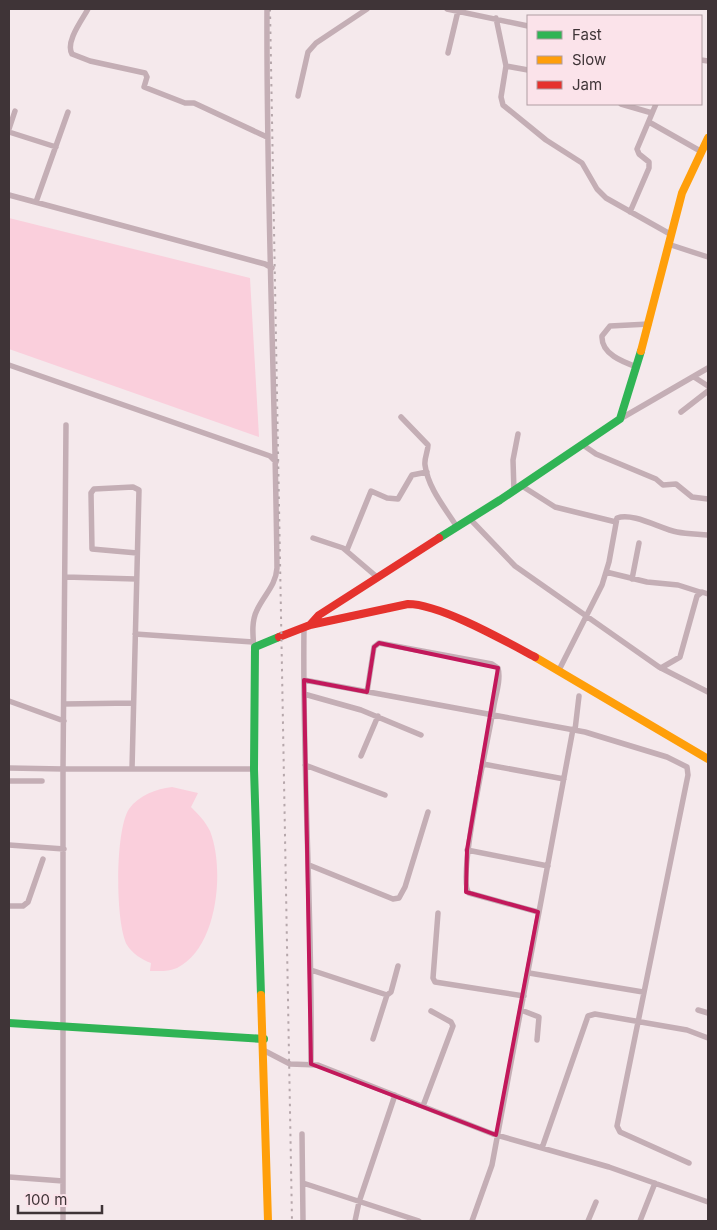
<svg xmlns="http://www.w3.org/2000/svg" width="717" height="1230" font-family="Inter,sans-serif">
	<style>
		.green { fill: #facfdc }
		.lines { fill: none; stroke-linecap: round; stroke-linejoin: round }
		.street { stroke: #c4aeb5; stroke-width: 5.5 }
		.fast { stroke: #30b455; stroke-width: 8 }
		.slow { stroke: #ff9f0a; stroke-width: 8 }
		.jam { stroke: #e5322d; stroke-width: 8 }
		.rail { stroke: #b6a7ab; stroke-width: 2; stroke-dasharray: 2.5 5; stroke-linecap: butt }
		.marked { fill: none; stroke: #c2185b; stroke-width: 4; stroke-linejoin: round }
	</style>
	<rect width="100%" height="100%" fill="#f5e9ec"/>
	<path class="green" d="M9 218 250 278 259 437 9 349Z
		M172 787 198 793 191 807C199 815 205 821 210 831 225 869 218 948 177 968 168 972 159 971 150 971L151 963C142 960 132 953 127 945 115 923 115 830 129 809 139 795 156 789 172 787Z"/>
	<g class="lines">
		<path class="street" d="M88 9C82 20 65 42 72 54L90 61 145 73 147 77 144 87 185 103H194L267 137
			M447 9 528 26
			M496 18 506 66 501 97 503 105 546 140 582 163 597 189 606 198 670 234
			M448 53 458 11
			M701 60 708 61
			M506 66 528 70
			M298 96 308 52 316 43 367 9
			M621 104 652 113
			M649 122 702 152
			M9 129 15 111
			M9 132 56 147
			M9 195 265 264 272 268
			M36 202 68 112
			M630 212 649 168V162L639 154 637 149 656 104
			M668 244 708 257
			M9 365 270 456 276 462
			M637 367C623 362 601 354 602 336L610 326 649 324
			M694 377 708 386
			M681 412 708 391
			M401 417 428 445C428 452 424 458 425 465 428 488 445 508 457 527
			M620 419 708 368
			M66 425 63 769H254
			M583 445 596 454 656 479 663 485 676 484 692 497 708 499
			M522 486 555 507 616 522
			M514 491 513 460 518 434
			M470 519 515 566 659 667 708 692
			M313 538 343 548 377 577
			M347 550 371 491 387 498 398 499 412 475 427 472
			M606 572 647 582 678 585 700 592
			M65 577 136 579
			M632 579 639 543
			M304 627C302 773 313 918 311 1064
			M135 634 253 642
			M254 649C253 636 251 622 257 610 264 595 276 585 277 568 275 381 266 195 267 9
			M661 668 680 657 697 596 702 592 708 594
			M559 670 602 585 609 562 617 518C633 512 661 529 677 532 687 534 698 534 708 535
			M304 680 585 732 667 757 687 767 688 775 617 1126 620 1132 689 1163
			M367 692 374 647 379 643 492 664 498 668C501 679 496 694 494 705 490 732 456 880 469 893L538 912
			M304 694 361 710 421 735
			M9 701 64 721
			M64 704 133 703
			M575 730 579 696
			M361 756 378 716
			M483 764 564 779
			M305 765 385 795
			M9 768 63 769V1221
			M132 769 139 490 133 487 94 489 91 493 92 549 137 553
			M9 781H42
			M9 845 64 849
			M467 850 548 866
			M309 865 393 899 399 898 405 887 428 812
			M9 906H23L28 902 43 859
			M438 913 433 978 435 982 524 996
			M311 970 387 995 391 992 398 966
			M529 973 643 992
			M521 1010 539 1017 537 1040
			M698 1010 708 1013
			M373 1039 387 995
			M265 1051 290 1064 318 1065 493 1134 609 1167 708 1202
			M423 1106 453 1026 451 1022 431 1011
			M302 1134 303 1221
			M542 1148 588 1016 595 1014 687 1030 708 1038
			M9 1177 63 1181
			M303 1183 419 1221
			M355 1221 359 1202 395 1095
			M472 1221 492 1165 573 729
			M588 1221 596 1202
			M640 1221 655 1183"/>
		<path class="fast" d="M439 538 500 500 620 419 641 351
			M261 995 254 769 255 647 279 637
			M9 1023 264 1039"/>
		<path class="slow" d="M641 351 682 193 708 138
			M535 657 708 759
			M261 995 268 1221"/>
		<path class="jam" d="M310 625 319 615 439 538
			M279 637 310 625 408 604C440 604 505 641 535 657"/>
		<path class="rail" d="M270 9 292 1221"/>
	</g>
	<path class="marked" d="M379 643 498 668 467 850 466 892 538 912 496 1135 311 1064 304 680 367 692 374 647Z"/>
	<rect width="717" height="1230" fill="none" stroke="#3f3437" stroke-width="20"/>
	<rect x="527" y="15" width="175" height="90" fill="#fbe3ea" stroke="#b09da2"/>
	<rect x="537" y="31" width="25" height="8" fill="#30b455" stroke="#b09da2"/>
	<text x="572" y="40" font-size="15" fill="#3f3437">Fast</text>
	<rect x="537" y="56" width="25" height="8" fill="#ff9f0a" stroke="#b09da2"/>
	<text x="572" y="65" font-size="15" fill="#3f3437">Slow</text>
	<rect x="537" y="81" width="25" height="8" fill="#e5322d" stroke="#b09da2"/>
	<text x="572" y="90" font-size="15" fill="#3f3437">Jam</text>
	<path d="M18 1205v8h84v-8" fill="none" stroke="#3f3437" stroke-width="2.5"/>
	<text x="25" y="1205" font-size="15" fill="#3f3437" stroke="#fbe3ea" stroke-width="4" paint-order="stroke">100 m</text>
</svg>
